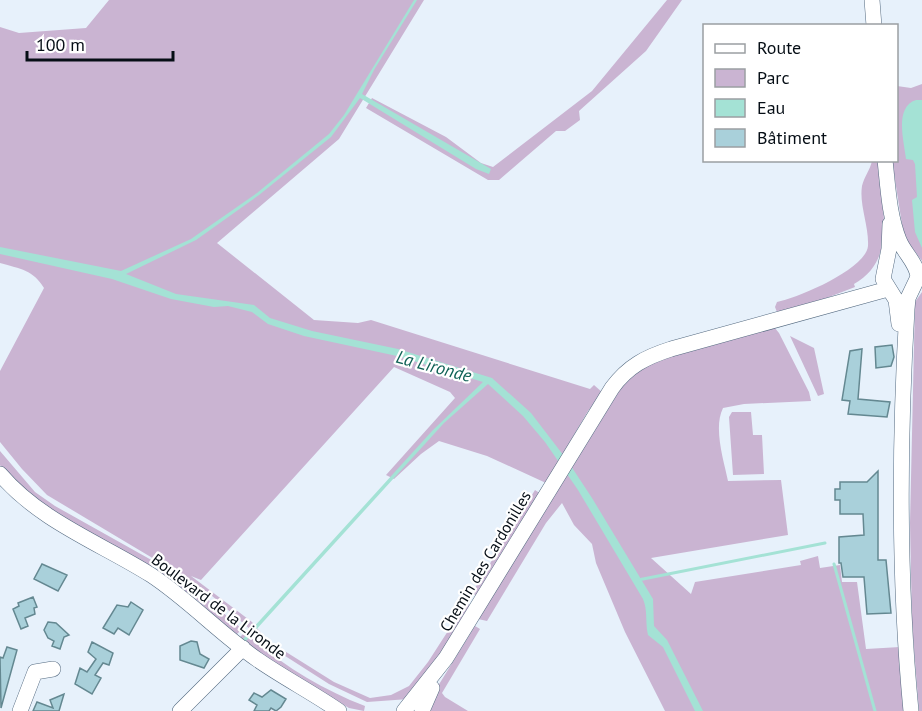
<svg xmlns="http://www.w3.org/2000/svg" width="922" height="711" font-family="'PT Sans',sans-serif">
	<style>
		.green { fill: #cab4d2 }
		.water { fill: #a4e2d5 }
		.lines { fill: none; stroke-linecap: round; stroke-linejoin: round }
		.stream { stroke: #a4e2d5; stroke-width: 3 }
		.building { fill: #a9d0da; stroke: #648891; stroke-width: 1.5 }
		.minor-casing { stroke: #546a80; stroke-width: 16 }
		.minor { stroke: #fff; stroke-width: 15 }
		.labels { text-anchor: middle; dominant-baseline: central; stroke-width: 4.5; stroke-linejoin: round; paint-order: stroke }
		.street-label { font-size: 16px; fill: #060e16; stroke: #fff }
		.water-label { font-size: 18px; font-style: italic; fill: #0e6155; stroke: #fff }
	</style>
	<rect width="100%" height="100%" fill="#e7f1fb"/>
	<path class="green" d="M109 0H424L339 139 217 243 314 320 358 323 371 320 590 389 594 385 603 393 588 411 546 483 487 456 439 441 421 454 394 479 386 475 455 398 450 392 394 367 201 580 191 576 252 622 267 640 334 682 370 698 391 695 409 686 428 662 466 603 472 607 409 699 367 702 329 684 268 645 211 595 191 581 47 495 22 469 0 442V371L44 288C33 270 21 269 0 263V27L19 33 86 28Z
		M667 0H682L646 51 579 111 580 120 565 131H556L499 180H488L366 108 372 98 446 137 481 163 493 167 592 91Z
		M922 84V261L904 237 892 161 896 160 897 86 911 88Z
		M872 161H878C881 204 899 259 854 284L855 287 824 299 777 312 775 307 777 302C798 298 866 269 868 246 869 226 859 205 862 186 864 177 870 170 872 161Z
		M922 292V711H919L912 624 910 523 915 302Z
		M770 322 779 333 809 392 811 401 744 404 723 408C713 428 724 461 728 481L781 480 788 535 651 558 691 594 695 582 801 565 800 561 818 556 820 568 840 565 842 582H857L866 649 900 647 907 711H665L625 632 596 563 592 544 574 525 562 503 546 523 487 621 478 619 634 367Z
		M790 336 814 348 824 394 818 396Z
		M732 412H751L753 435H762L764 474 733 475 729 417Z
		M0 451 35 492 55 506 155 562 151 569C121 552 8 495 0 465 0 461 0 455 0 451Z
		M535 490 541 494 477 596 472 593Z
		M160 566 207 599 242 629 236 635 197 600 156 571Z
		M475 626 480 629 442 693 445 697 468 711H426L438 686Z
		M245 632C280 664 321 689 365 706L364 711 349 708 260 655 240 637Z"/>
	<path class="water" d="M414 0H417L374 70 362 94 491 169 489 174 476 169 360 98 331 137 259 195 196 240 126 274 176 294 254 305 270 318 312 331 398 349 492 378 531 413 567 460 592 498 653 599 654 626 667 640 703 711H695L663 647 648 635C645 622 648 611 643 599L578 490 545 442 523 416 488 384 444 423 245 642 242 640 433 430 483 382 397 356 304 336 268 324 252 312 228 306 214 307 171 299 112 279 0 254V247L121 271 191 239 257 193 329 134 344 115Z
		M916 100H922V248L915 232 912 200 917 197 915 164 913 160 906 159C904 141 894 107 916 100Z"/>
	<g class="lines">
		<path class="stream" d="M834 564 875 711
			M638 580 825 543"/>
	</g>
	<path class="building" d="M892 345 894 357 891 366 876 368 875 347Z
		M862 349 858 399 890 402 887 417 848 414 850 401 842 400 850 351Z
		M878 471V560H886L891 613 867 614 864 577H843L841 563H839V537L864 535 863 514H840V500H835V489H840V482H867Z
		M42 564 67 575 58 591 34 579Z
		M33 597 37 607 34 608 35 614 25 618 28 626 21 629 13 609 19 606 18 603Z
		M131 602 143 610 129 635 118 628 114 634 103 628 117 605 128 607Z
		M48 622 56 623 69 635 64 637 60 649 52 646 54 641 48 638 44 630Z
		M191 641 197 642 200 654 209 659 204 668 180 660V646Z
		M92 642 113 653 109 665 103 663 95 675 101 678 92 694 75 684 80 668 87 672 96 659 88 652Z
		M7 647 17 650 1 708 0 657 3 658Z
		M271 690 286 699 281 707 276 711 271 708 269 711H254L257 705 249 700 254 693 262 697Z
		M64 694 59 711H33L37 702 53 708 50 700Z"/>
	<g class="lines">
		<g class="minor-casing">
			<path id="minor" d="M872 0 874 26
				M885 160C888 187 889 215 899 240 904 253 917 263 918 277L908 298 907 309C899 444 898 576 911 711
				M890 224 889 249 883 279 896 300 899 324
				M0 474C40 521 100 543 151 575 189 600 220 634 258 660 284 678 313 693 339 711
				M20 711 35 672 53 669
				M180 711 243 648
				M404 711 446 658 612 388C628 366 646 357 671 349L888 289
				M422 711 432 688"/>
		</g>
		<use href="#minor" class="minor"/>
	</g>
	<g class="labels">
		<g class="street-label">
			<text transform="translate(485 561) rotate(-59)">Chemin des Cardonilles</text>
			<text transform="translate(219 606) rotate(37)">Boulevard de la Lironde</text>
		</g>
		<g class="water-label">
			<text transform="translate(434 366) rotate(15)">La Lironde</text>
		</g>
	</g>
	<rect x="703" y="24" width="195" height="138" fill="#ffffff" stroke="#9b9fa2" stroke-width="1.5"/>
	<rect x="715" y="44" width="30" height="9" fill="#ffffff" stroke="#9b9fa2" stroke-width="1.5"/>
	<text x="757" y="54" font-size="18" fill="#060e16">Route</text>
	<rect x="715" y="69" width="30" height="18" fill="#cab4d2" stroke="#9b9fa2" stroke-width="1.5"/>
	<text x="757" y="84" font-size="18" fill="#060e16">Parc</text>
	<rect x="715" y="99" width="30" height="18" fill="#a4e2d5" stroke="#9b9fa2" stroke-width="1.5"/>
	<text x="757" y="114" font-size="18" fill="#060e16">Eau</text>
	<rect x="715" y="129" width="30" height="18" fill="#a9d0da" stroke="#9b9fa2" stroke-width="1.5"/>
	<text x="757" y="144" font-size="18" fill="#060e16">Bâtiment</text>
	<path d="M27 51v9h146v-9" fill="none" stroke="#060e16" stroke-width="3"/>
	<text x="36" y="51" font-size="18" fill="#060e16" stroke="#ffffff" stroke-width="4.5" paint-order="stroke">100 m</text>
</svg>
